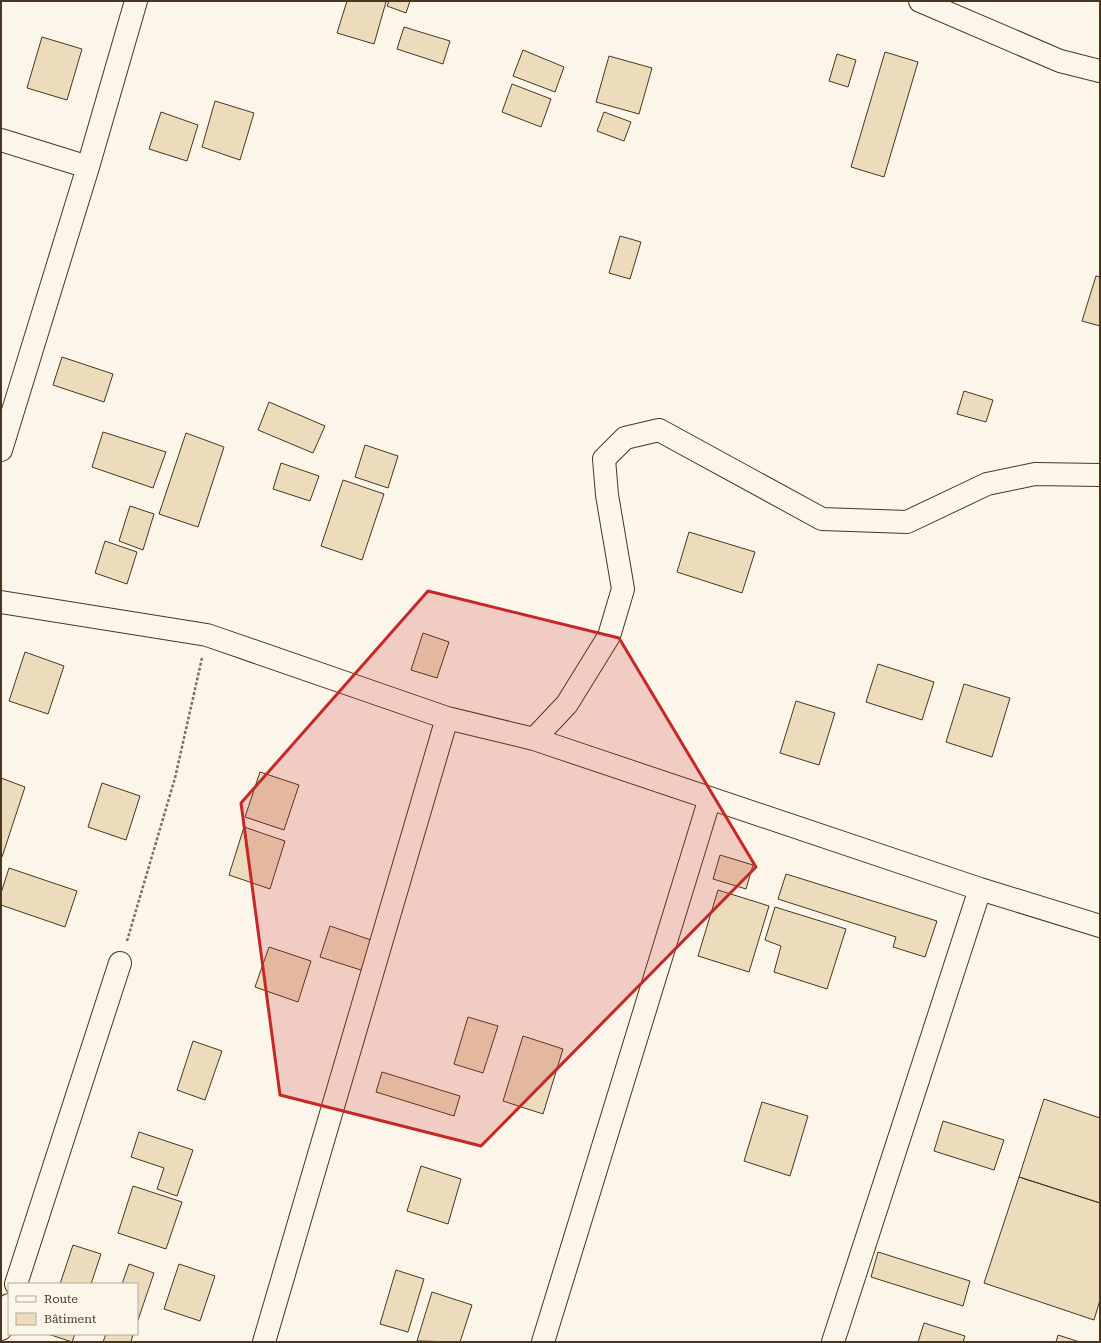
<svg xmlns="http://www.w3.org/2000/svg" width="1101" height="1343" font-family="'Roboto Serif',serif">
	<style>
		.building { fill: #ecdcbc; stroke: #4a3520 }
		.lines { fill: none; stroke-linecap: round; stroke-linejoin: round }
		.minor-casing { stroke: #4a3520; stroke-width: 24 }
		.path { stroke: #7f6f5c; stroke-width: 2.5; stroke-dasharray: 3 2; stroke-linecap: butt }
		.minor { stroke: #fbf6e9; stroke-width: 22 }
		.marked { fill: #c62828; fill-opacity: 0.2; stroke: #c62828; stroke-width: 3; stroke-linejoin: round }
	</style>
	<rect width="100%" height="100%" fill="#fbf6e9"/>
	<path class="building" d="M347 1H382L386 2 374 44 337 33Z
		M389 1H410L406 13 387 6Z
		M404 27 450 41 443 64 397 49Z
		M42 37 82 49 67 100 27 88Z
		M523 50 564 67 555 92 513 76Z
		M885 52 918 62 884 177 851 167Z
		M837 54 856 60 848 87 829 81Z
		M609 56 652 68 639 114 596 102Z
		M512 84 551 99 541 127 502 112Z
		M215 101 254 113 240 160 202 147Z
		M161 112 198 125 187 161 149 149Z
		M604 112 631 122 624 141 597 131Z
		M620 236 641 242 630 279 609 273Z
		M1096 276 1100 277V326L1082 321Z
		M62 357 113 374 104 402 53 385Z
		M964 391 993 400 986 422 957 414Z
		M269 402 325 426 313 453 258 430Z
		M103 432 166 452 153 488 92 467Z
		M186 433 224 447 198 527 159 514Z
		M365 445 398 456 388 488 355 477Z
		M281 463 319 476 310 501 273 489Z
		M343 480 384 494 362 560 321 546Z
		M130 506 154 514 143 550 119 541Z
		M689 532 755 552 742 593 677 572Z
		M105 541 137 552 127 584 95 573Z
		M423 633 449 642 437 678 411 670Z
		M25 652 64 666 48 714 9 701Z
		M878 664 934 682 922 720 866 702Z
		M964 684 1010 698 992 757 946 742Z
		M796 701 835 713 819 765 780 753Z
		M260 772 299 785 284 830 245 817Z
		M1 778 25 787 2 857 1 856Z
		M102 783 140 796 126 840 88 827Z
		M244 827 285 841 270 889 229 875Z
		M720 855 753 865 746 889 713 879Z
		M9 868 77 891 65 927 1 905V893Z
		M786 874 937 921 925 957 893 947 896 937 778 899Z
		M718 890 769 906 749 972 698 956Z
		M775 907 846 929 827 989 774 972 781 946 765 940Z
		M330 926 374 941 364 971 320 957Z
		M269 947 311 961 298 1002 255 987Z
		M468 1017 498 1026 483 1073 454 1064Z
		M523 1036 563 1049 543 1114 503 1101Z
		M193 1041 222 1051 205 1100 177 1090Z
		M382 1072 460 1096 454 1116 376 1092Z
		M1044 1099 1100 1118V1203L1019 1177Z
		M762 1102 808 1116 790 1176 744 1161Z
		M943 1121 1004 1140 994 1170 934 1151Z
		M139 1132 193 1150 177 1196 157 1189 164 1168 131 1157Z
		M421 1166 461 1179 448 1224 407 1211Z
		M1019 1177 1100 1203V1300L1094 1320 984 1283Z
		M133 1186 182 1202 166 1249 118 1233Z
		M73 1245 101 1254 91 1284H60Z
		M878 1252 970 1281 963 1306 871 1277Z
		M129 1264 154 1273 137 1323V1284H122Z
		M179 1264 215 1276 200 1321 164 1309Z
		M396 1270 424 1279 408 1332 380 1324Z
		M432 1292 472 1305 460 1342 417 1341Z
		M924 1323 965 1336 963 1342H918Z
		M48 1334H75L72 1342Z
		M106 1334H133L131 1342H103Z
		M1058 1335 1080 1342H1056Z"/>
	<g class="lines">
		<g class="minor-casing">
			<path id="minor" d="M920 1 1060 61 1100 71
				M1 140 88 167
				M1 450 88 167 136 1
				M1 602 207 635 447 718 534 739 980 889 1100 926
				M534 739 567 704 609 636 623 589 607 495 604 459 625 438 659 430 822 519 907 522 987 484 1035 474 1100 475
				M16 1284 120 963
				M1 1329 9 1305
				M264 1342 447 718
				M543 1342 710 798
				M833 1342 980 889"/>
		</g>
		<path class="path" d="M127 941 175 778 202 658"/>
		<use href="#minor" class="minor"/>
	</g>
	<path class="marked" d="M428 591 619 638 756 867 481 1146 280 1095 241 803Z"/>
	<rect width="1101" height="1343" fill="none" stroke="#4a3520" stroke-width="4"/>
	<rect x="8" y="1283" width="130" height="52" fill="#fbf6e9" stroke="#b4a999"/>
	<rect x="16" y="1296" width="20" height="6" fill="#fbf6e9" stroke="#b4a999"/>
	<text x="44" y="1303" font-size="12" fill="#4a3520">Route</text>
	<rect x="16" y="1313" width="20" height="12" fill="#ecdcbc" stroke="#b4a999"/>
	<text x="44" y="1323" font-size="12" fill="#4a3520">Bâtiment</text>
</svg>
